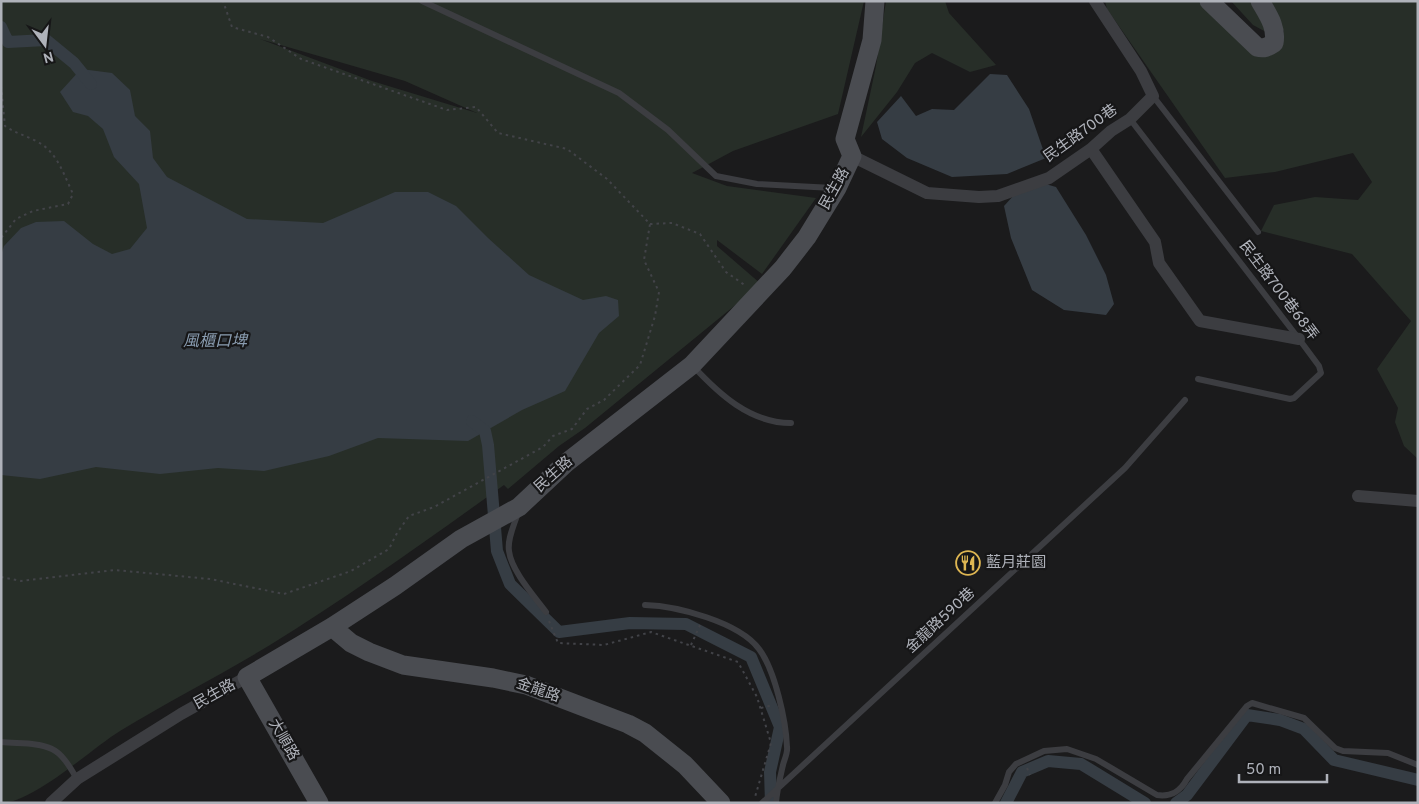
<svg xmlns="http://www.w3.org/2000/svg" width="1419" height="804" font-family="Overpass,'Noto Sans TC',sans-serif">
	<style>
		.green { fill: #272e28; fill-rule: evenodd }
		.water { fill: #363d44 }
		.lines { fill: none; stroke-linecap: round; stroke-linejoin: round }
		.canal { stroke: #363d44; stroke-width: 12 }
		.path { stroke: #424348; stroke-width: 2; stroke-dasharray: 2.5 4; stroke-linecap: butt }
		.lane { stroke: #3c3d41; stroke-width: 6 }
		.street { stroke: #3c3d41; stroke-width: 12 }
		.secondary { stroke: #4a4c51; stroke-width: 19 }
		.labels { text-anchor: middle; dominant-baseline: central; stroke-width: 4.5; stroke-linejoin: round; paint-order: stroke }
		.street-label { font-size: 15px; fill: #afb2ba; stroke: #161617 }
		.poi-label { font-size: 15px; fill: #afb2ba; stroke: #161617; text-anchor: start }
		.water-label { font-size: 16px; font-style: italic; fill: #8a9db1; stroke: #161617 }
	</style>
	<rect width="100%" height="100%" fill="#1b1b1c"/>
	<path class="green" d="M1 1H864L838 114 733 151 692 173 727 186 816 198 762 274 717 240V246L761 284 585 428 559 446 508 489 504 485C427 540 351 595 270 645 221 675 169 701 120 731 91 749 33 803 1 803ZM260 39 405 81 477 113 372 81Z
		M886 1H945L949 13 996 65 970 72 932 53 915 63 897 92 861 137 876 66Z
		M1105 1H1202L1264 50 1284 32 1270 1H1418V459L1404 446 1395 422 1398 408 1377 369 1411 321 1352 254 1261 231 1274 205 1315 197 1358 200 1372 182 1353 153 1275 172 1225 178 1107 9Z
		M1231 1H1260L1266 32 1253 25Z"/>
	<path class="water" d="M81 69 112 73 130 90 135 116 150 131 153 158 167 177 247 219 323 223 395 192H428L456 206 488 238 529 275 583 300 606 296 618 300 619 316 599 333 565 391 522 410 468 441 378 438 329 456 264 471 218 468 160 474 96 467 40 479 1 475V255L4 246 21 228 36 222 64 221 93 244 112 254 130 249 147 228 139 184 114 157 103 129 88 116 73 112 60 92Z
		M990 74 1007 75 1029 109 1046 158 1007 174 952 177 907 158 882 139 877 122 901 96 916 116 932 109 954 110Z
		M1042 183 1056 187 1086 235 1106 275 1114 304 1106 315 1064 310 1032 290 1011 238 1004 206 1014 195Z"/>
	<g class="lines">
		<path class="canal" d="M1 27 8 42 46 40 74 63 91 84
			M472 421 485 431 488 445 497 551 510 584 559 632 630 623 686 624 751 657 780 727 770 772 771 803
			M1006 803 1022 772 1048 761 1081 764 1145 803
			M1176 803 1187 795 1247 715 1280 720 1304 729 1334 760 1418 780"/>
		<path class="path" d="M1 86 5 126C15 133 27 136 38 142 57 152 64 175 73 194L68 204 33 211 16 219 1 238
			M650 224 672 223 700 234 726 272 746 286
			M1 577 21 581 115 570 210 579 284 594 351 571 389 549 397 533 409 516 434 507 543 447 553 436 572 429 587 409 604 400 640 365 655 316 659 292 644 260 650 224 607 179 567 149 498 133 476 107 447 110 301 59 268 37 232 27 223 1
			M549 621 558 643 604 645 651 632 738 662 757 697 771 743 755 797
			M691 645 700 625
			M761 708 773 705
			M1027 768 1030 775"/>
		<path class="lane" d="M422 1 619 93 668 130 716 176 757 184 833 188
			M1153 96 1258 232
			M1130 119 1299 339 1319 366 1321 373 1294 398 1290 399 1198 379
			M693 366C719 394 750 423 791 423
			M518 512C515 524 507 538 509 551 511 570 534 596 546 612
			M645 605C677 606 739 622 759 649 775 670 786 721 787 747 788 753 784 760 783 765 780 778 777 790 776 803
			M1 742C17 744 38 742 52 749 63 754 71 769 77 779
			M762 803 1125 468 1185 400
			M995 803 1005 785 1009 772 1016 764 1044 751 1067 749 1096 759 1157 795C1171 797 1180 792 1187 779L1247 706 1252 703 1304 718 1335 748 1343 751 1388 753 1418 765"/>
		<path class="street" d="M1091 149 1155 242 1159 263 1200 321 1299 339
			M852 156 927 193 979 197 998 196 1049 178 1091 149 1111 131 1130 119 1153 96 1141 71 1095 1
			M1358 496 1418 501
			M51 803 77 779 181 714 247 677"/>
		<path class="secondary" d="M1209 1 1257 47C1264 49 1268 47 1274 43 1277 27 1268 15 1260 1
			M332 627 351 643 369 652 403 665 493 678 526 685 628 724 645 733 685 765 721 803
			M319 803 247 677 332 627 395 586 461 539 519 507 566 463 692 365 783 268 807 237 837 188 852 156 845 139 872 40 875 1"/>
	</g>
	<defs>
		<g id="restaurant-ring" transform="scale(1.25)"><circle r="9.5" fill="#161617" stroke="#deb652" stroke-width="1.5"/><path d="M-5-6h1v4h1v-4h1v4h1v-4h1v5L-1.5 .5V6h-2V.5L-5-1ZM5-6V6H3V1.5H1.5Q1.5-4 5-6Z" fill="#deb652"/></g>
	</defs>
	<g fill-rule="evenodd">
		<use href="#restaurant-ring" x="968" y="563"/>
	</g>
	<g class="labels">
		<g class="street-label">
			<text transform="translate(1081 134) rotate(-36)">民生路700巷</text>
			<text transform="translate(835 189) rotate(-61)">民生路</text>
			<text transform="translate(1278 291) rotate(53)">民生路700巷68弄</text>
			<text transform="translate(554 475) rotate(-42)">民生路</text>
			<text transform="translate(941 621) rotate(-43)">金龍路590巷</text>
			<text transform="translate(538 691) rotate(19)">金龍路</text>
			<text transform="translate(215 695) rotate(-29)">民生路</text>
			<text transform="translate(283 740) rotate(60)">大順路</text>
		</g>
		<g class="poi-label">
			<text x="986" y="563">藍月莊園</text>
		</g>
		<g class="water-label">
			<text x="215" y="342">風櫃口埤</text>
		</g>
	</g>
	<rect width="1419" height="804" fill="none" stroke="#afb2ba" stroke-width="5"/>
	<g transform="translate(45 45) rotate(165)" stroke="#161617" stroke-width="4" paint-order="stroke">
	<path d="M0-4L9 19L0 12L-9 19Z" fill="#afb2ba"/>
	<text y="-8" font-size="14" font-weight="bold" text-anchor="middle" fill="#afb2ba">N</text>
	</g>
	<path d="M1239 774v8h88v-8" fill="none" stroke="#afb2ba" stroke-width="2.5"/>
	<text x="1246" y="774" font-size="15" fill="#afb2ba" stroke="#161617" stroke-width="4" paint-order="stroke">50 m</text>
</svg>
